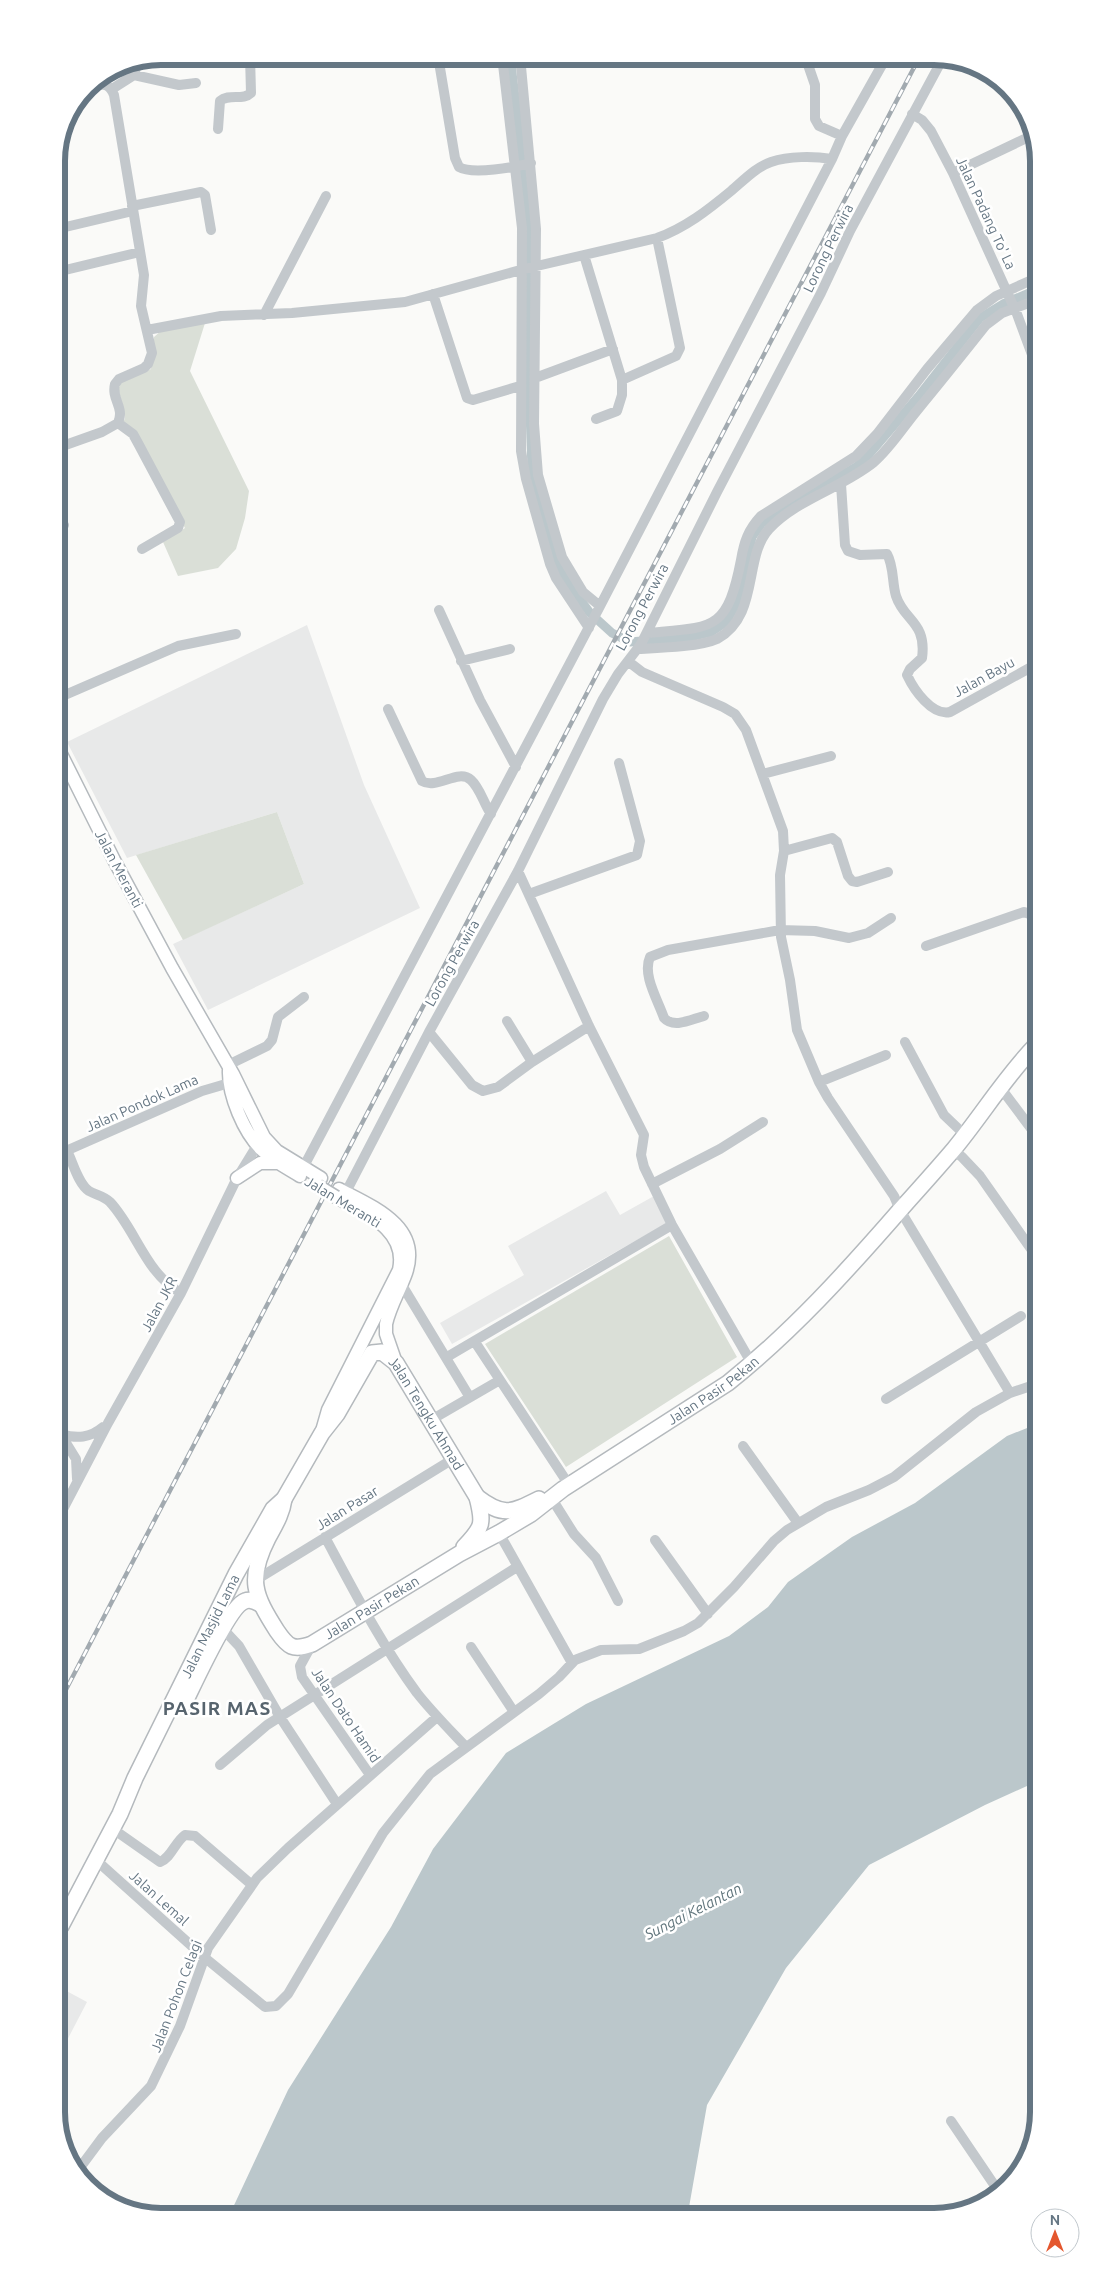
<svg xmlns="http://www.w3.org/2000/svg" width="1095" height="2273" font-family="Ubuntu,sans-serif">
	<style>
		.built { fill: #e8e9e9 }
		.green { fill: #dadfd7 }
		.water { fill: #bbc7cb }
		.lines { fill: none; stroke-linecap: round; stroke-linejoin: round }
		.canal { stroke: #bbc7cb; stroke-width: 9 }
		.major-casing { stroke: #b5babe; stroke-width: 15 }
		.highway-casing { stroke: #b4b9bd; stroke-width: 18 }
		.minor { stroke: #c3c8cc; stroke-width: 10 }
		.major { stroke: #fff; stroke-width: 12 }
		.highway { stroke: #fff; stroke-width: 15 }
		.rail-casing { stroke: #a2aab0; stroke-width: 4.5 }
		.rail { stroke: #fff; stroke-width: 2.5; stroke-dasharray: 8; stroke-linecap: butt }
		.major-bridge-casing { stroke: #b5babe; stroke-width: 15; stroke-linecap: butt }
		.major-bridge { stroke: #fff; stroke-width: 12 }
		.labels { text-anchor: middle; dominant-baseline: central; stroke-width: 5; stroke-linejoin: round; paint-order: stroke }
		.street-label { font-size: 14px; fill: #657683; stroke: #fff }
		.water-label { font-size: 15px; font-style: italic; fill: #60757c; stroke: #fff }
		.district-label { font-size: 19px; font-weight: bold; letter-spacing: 1px; fill: #57646e; stroke: #fff }
		.rim { fill: none; stroke: #657683; stroke-width: 6 }
	</style>
	<rect width="100%" height="100%" fill="#fafaf8"/>
	<path class="built" d="M307 625 364 785 420 908 208 1010 173 944 304 884 277 812 127 858 67 742Z
		M606 1191 620 1215 654 1196 669 1222 452 1344 440 1323 524 1275 508 1246Z
		M61 1988 87 2002 62 2050Z"/>
	<path class="green" d="M205 323 190 371 249 491 245 518 236 549 218 568 178 576 163 542 185 528 123 421 125 419 118 386 123 381 151 369 154 337 162 330Z
		M277 812 304 884 183 940 136 855Z
		M669 1236 737 1357 566 1467 485 1344Z"/>
	<path class="water" d="M1037 1424 1038 1781 985 1805 869 1865 786 1968 707 2105 688 2213 229 2216 288 2090 391 1927 433 1849 506 1753 586 1704 729 1636 768 1607 788 1582 852 1537 915 1503 1007 1436Z"/>
	<g class="lines">
		<path class="canal" d="M510 56 529 213V381L532 470 542 516 557 564 565 579 590 613 612 633 630 642 689 637 711 632 726 622 741 595 752 537 762 523 779 511 856 467 865 459 918 397 980 318 1003 304 1034 291"/>
		<g class="major-casing">
			<path id="major" d="M58 755 61 754 114 860 172 968 233 1074 264 1137 277 1151 321 1178
				M229 1070C228 1095 244 1133 262 1150 273 1161 287 1168 300 1176
				M237 1178 260 1163H279
				M339 1189C373 1207 422 1226 406 1273 400 1290 390 1306 386 1324V1334L396 1363
				M322 1431 328 1410 399 1270C408 1229 364 1213 336 1197"/>
		</g>
		<g class="highway-casing">
			<g id="highway">
				<path d="M477 1497C503 1517 511 1513 539 1499"/>
				<path id="s1" d="M284 1499C282 1514 275 1525 268 1538 247 1579 254 1595 277 1631 288 1647 293 1651 312 1644L459 1554 499 1533 531 1514 563 1489 728 1383C793 1331 847 1271 901 1209 919 1189 937 1169 954 1149 982 1115 1005 1077 1036 1045"/>
				<path d="M184 1704C193 1686 229 1606 245 1601 250 1599 255 1601 260 1604"/>
				<path id="s2" d="M61 1926 120 1814 135 1778 236 1574 273 1509 284 1499 322 1433 337 1414 372 1353 382 1352 396 1363 477 1497C484 1524 483 1527 464 1547"/>
			</g>
		</g>
		<path class="minor" d="M294 56 295 58
			M438 56 455 158 459 167C472 175 516 167 531 163
			M502 56 522 228 521 451 526 479 550 564 556 578 589 628
			M520 56 536 229 534 424 538 475 562 557 583 592 600 606
			M805 56 815 85V119L819 126 842 136
			M134 75 179 85 196 83
			M112 89 134 75 138 61
			M912 114 922 120 931 131 953 173 1017 314 1034 360
			M218 129 220 101C229 93 243 101 251 93L250 56
			M953 173 1033 135
			M132 206 201 192 205 195 211 230
			M57 229 133 211
			M584 255 622 380V395L617 411 596 419
			M57 272 140 252
			M433 294 467 398 473 400 520 386
			M264 315 326 196
			M147 330 221 316 292 313 405 302 524 269 657 238C685 228 708 210 731 191 743 181 756 167 771 162 789 156 813 156 832 159
			M535 378 613 349
			M622 380 676 356 680 348 657 238
			M118 423 133 434 139 445 180 522 178 528 142 549
			M57 448 102 432 118 423C125 407 111 400 115 384L119 379 144 368 148 364 152 353 141 306 144 275 114 95C108 79 98 85 85 90
			M841 484 845 545 848 551 860 555 887 554C894 566 892 583 896 596 904 621 927 622 922 658L910 669 907 675C914 690 932 716 950 712L1035 665
			M57 527 64 525
			M439 610 480 700 516 767
			M647 633C713 627 727 632 741 560 744 542 748 530 761 516L856 456 877 434 927 369 977 310 996 296 1034 279
			M638 649C658 648 700 647 717 639 760 616 743 557 769 529 797 499 842 488 874 462 890 448 902 429 915 413 939 384 963 354 986 325L1002 313 1034 301
			M461 661 510 649
			M629 662 642 672 723 707 735 714 746 730 783 831 784 851 780 875 781 937 790 980 797 1030 819 1082 828 1098 894 1196 900 1210 1010 1393
			M58 698 178 646 236 634
			M388 709 422 781C437 790 458 768 471 780 480 788 484 804 491 814
			M763 774 831 756
			M784 851 832 838 837 842 848 876 852 881 857 882 888 872
			M518 871 589 1026 644 1135 641 1155 644 1167 672 1225 752 1364
			M529 894 637 855 640 841 619 763
			M926 946 1024 912 1035 916
			M704 1016C692 1019 674 1029 664 1018 658 1000 642 975 650 957L668 950 780 930 815 931 849 938 868 933 891 918
			M507 1021 532 1062
			M429 1032 472 1085 483 1091 498 1087 532 1062 589 1026
			M905 1042 944 1115 965 1135
			M228 1065 267 1046 272 1040 278 1017 304 997
			M819 1082 886 1055
			M1000 1087 1036 1135
			M953 1150 962 1157 980 1176 1036 1256
			M67 1151C73 1162 78 1184 89 1191 96 1195 104 1196 110 1202 136 1230 146 1274 181 1293
			M59 1154 202 1091 236 1081
			M303 1168 598 610 832 159 842 136 887 56
			M652 1184 720 1149 763 1122
			M346 1192 429 1032 518 871 603 699 618 674 641 644 717 492 821 293 850 231 943 58
			M402 1285 469 1396
			M475 1342 569 1485
			M447 1357 672 1225
			M886 1399 1021 1316
			M431 1420 500 1380
			M60 1433 76 1459 77 1479
			M61 1434C77 1439 90 1438 103 1427
			M743 1446 798 1523
			M552 1499 574 1534 596 1558 618 1601
			M60 1515 108 1423 181 1293 237 1178 261 1139
			M499 1533 572 1663
			M325 1537C354 1591 381 1644 417 1693 432 1712 449 1729 466 1747
			M655 1540 708 1614
			M256 1580 453 1459
			M223 1629 239 1646 280 1717 337 1804
			M312 1644 300 1666 302 1677 370 1775
			M471 1647 514 1712
			M220 1765 267 1725 517 1567
			M113 1829 160 1862C171 1858 175 1842 185 1835L195 1836 252 1885
			M96 1860 204 1957 265 2007 276 2006 288 1994 383 1833 430 1774 539 1694 559 1677 575 1660 601 1650 639 1649 684 1631 698 1623 734 1587 774 1541 787 1530 826 1507 869 1490 894 1477 976 1412 1010 1393 1037 1384
			M951 2121 997 2189
			M79 2169 102 2138 151 2086 180 2026 208 1948 257 1878 288 1848 437 1717"/>
		<use href="#major" class="major"/>
		<use href="#highway" class="highway"/>
		<g class="rail-casing">
			<path id="rail" d="M61 1699 920 56"/>
		</g>
		<use href="#rail" class="rail"/>
		<g class="major-bridge-casing">
			<path id="major-bridge" d="M318 1186 336 1197"/>
		</g>
		<use href="#major-bridge" class="major-bridge"/>
	</g>
	<g class="labels">
		<g class="street-label">
			<text transform="translate(986 213) rotate(65)">Jalan Padang To' La</text>
			<text transform="translate(828 248) rotate(-64)">Lorong Perwira</text>
			<text transform="translate(642 607) rotate(-62)">Lorong Perwira</text>
			<text transform="translate(984 677) rotate(-29)">Jalan Bayu</text>
			<text transform="translate(119 869) rotate(62)">Jalan Meranti</text>
			<text transform="translate(452 963) rotate(-61)">Lorong Perwira</text>
			<text transform="translate(142 1103) rotate(-24)">Jalan Pondok Lama</text>
			<text transform="translate(343 1202) rotate(31)">Jalan Meranti</text>
			<text transform="translate(159 1304) rotate(-62)">Jalan JKR</text>
			<text stroke="none"><textPath href="#s1" startOffset="660">Jalan Pasir Pekan</textPath></text>
			<text stroke="none"><textPath href="#s2" startOffset="740">Jalan Tengku Ahmad</textPath></text>
			<text transform="translate(347 1508) rotate(-32)">Jalan Pasar</text>
			<text stroke="none"><textPath href="#s1" startOffset="255">Jalan Pasir Pekan</textPath></text>
			<text stroke="none"><textPath href="#s2" startOffset="335">Jalan Masjid Lama</textPath></text>
			<text transform="translate(346 1715) rotate(56)">Jalan Dato Hamid</text>
			<text transform="translate(159 1898) rotate(42)">Jalan Lemal</text>
			<text transform="translate(176 1996) rotate(-69)">Jalan Pohon Celagi</text>
		</g>
		<g class="water-label">
			<text transform="translate(693 1911) rotate(-27)">Sungai Kelantan</text>
		</g>
		<g class="district-label">
			<text x="217" y="1708">PASIR MAS</text>
		</g>
	</g>
	<path d="M0 0H1095V2273H0ZM161 65H934A96 96 0 0 1 1030 161V2112A96 96 0 0 1 934 2208H161A96 96 0 0 1 65 2112V161A96 96 0 0 1 161 65Z" fill="#fff" fill-rule="evenodd"/>
	<path class="rim" d="M161 65H934A96 96 0 0 1 1030 161V2112A96 96 0 0 1 934 2208H161A96 96 0 0 1 65 2112V161A96 96 0 0 1 161 65Z"/>
	<g transform="translate(1055 2233)"><circle r="24" fill="#ffffff" stroke="#c1c8cd"/>
	<path d="M0-4L9 19L0 12L-9 19Z" fill="#e4572e"/>
	<text y="-8" font-size="14" font-weight="bold" text-anchor="middle" fill="#657683">N</text>
	</g>
</svg>
